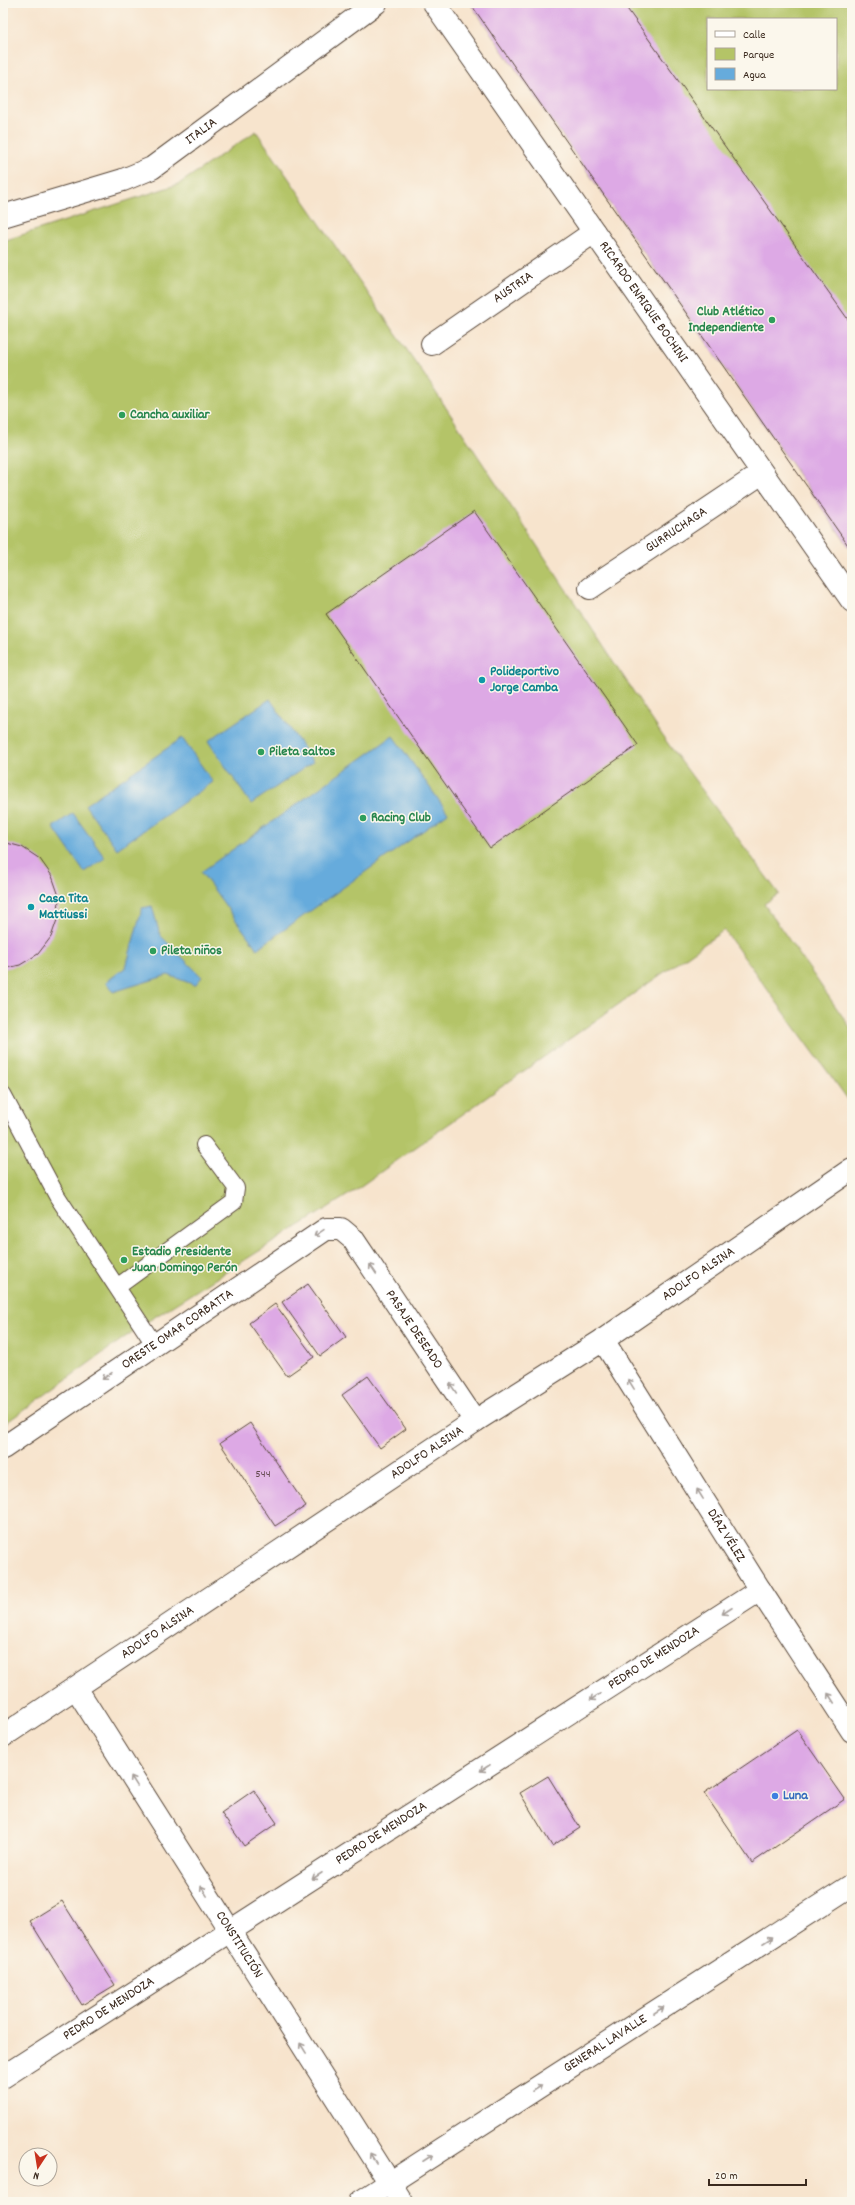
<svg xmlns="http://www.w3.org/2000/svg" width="855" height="2205" font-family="Dekko,sans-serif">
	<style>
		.green { fill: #b4c467; stroke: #787742; fill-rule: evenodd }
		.water { fill: #66abdc; stroke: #506a7d }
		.building { fill: #dda9e5 }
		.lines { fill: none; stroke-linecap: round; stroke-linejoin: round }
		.lane-casing { stroke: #574638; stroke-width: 18 }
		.street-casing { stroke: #574638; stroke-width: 24 }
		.lane { stroke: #fff; stroke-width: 16 }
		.street { stroke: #fff; stroke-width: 22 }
		.oneway { stroke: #a79f9a }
		.leisure-dot { fill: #2e9e5b; stroke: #fbf7ec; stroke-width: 1.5 }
		.culture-dot { fill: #0f9aa8; stroke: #fbf7ec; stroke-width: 1.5 }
		.shop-dot { fill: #3f7fe0; stroke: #fbf7ec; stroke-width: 1.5 }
		.labels { text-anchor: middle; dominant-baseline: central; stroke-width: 3; stroke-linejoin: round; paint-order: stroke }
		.number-label { font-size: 12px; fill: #644a50 }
		.street-label { font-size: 14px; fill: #3b2a1e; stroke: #fbf7ec }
		.leisure-label { font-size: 14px; font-weight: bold; fill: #27864d; stroke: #fbf7ec; text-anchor: start }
		.culture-label { font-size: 14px; font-weight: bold; fill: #0d838f; stroke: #fbf7ec; text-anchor: start }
		.shop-label { font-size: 14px; font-weight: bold; fill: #366cbe; stroke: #fbf7ec; text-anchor: start }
	</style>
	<rect width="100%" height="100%" fill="#fbf7ec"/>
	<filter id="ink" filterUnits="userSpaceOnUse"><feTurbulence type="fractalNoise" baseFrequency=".025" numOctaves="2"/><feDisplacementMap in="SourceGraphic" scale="8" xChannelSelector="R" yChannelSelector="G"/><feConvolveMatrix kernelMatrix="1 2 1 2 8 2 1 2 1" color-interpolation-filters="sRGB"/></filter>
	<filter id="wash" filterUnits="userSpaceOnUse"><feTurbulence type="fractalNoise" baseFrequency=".012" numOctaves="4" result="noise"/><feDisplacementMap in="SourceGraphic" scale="16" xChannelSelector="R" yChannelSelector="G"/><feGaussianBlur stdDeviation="0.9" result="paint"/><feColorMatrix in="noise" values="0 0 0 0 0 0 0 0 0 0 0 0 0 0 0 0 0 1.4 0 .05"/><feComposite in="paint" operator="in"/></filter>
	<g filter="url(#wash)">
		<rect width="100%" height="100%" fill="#f7e4cd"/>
		<path class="green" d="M470 3H852V551ZM708 19H836V89H708Z
			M256 131 427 379 666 741 779 894 764 904 852 1030V1105L724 930 348 1195 142 1325 3 1425V241L179 184Z"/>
		<path class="water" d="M270 699 313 762 251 804 208 741Z
			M393 736 448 813 257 949 201 872Z
			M182 738 213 782 117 849 85 805Z
			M73 813 105 858 84 872 53 827Z
			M152 906 160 935 202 977 195 985 168 975 113 992 106 982 126 967 142 908Z"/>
		<g id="blocks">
			<path class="building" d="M470 3H623L852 325V551Z
				M474 511 638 745 490 848 326 614Z
				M3 842 22 847 40 859 52 876 59 896 58 917 51 937 38 954 20 965 3 969Z
				M308 1284 346 1337 320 1356 282 1302Z
				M275 1304 314 1357 287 1376 249 1323Z
				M368 1376 406 1429 380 1448 342 1395Z
				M250 1423 306 1506 275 1526 220 1443Z
				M797 1730 845 1799 752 1863 704 1793Z
				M548 1776 580 1828 552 1846 520 1793Z
				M254 1790 277 1823 244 1846 221 1813Z
				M62 1901 115 1985 82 2005 30 1921Z"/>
		</g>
	</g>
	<g filter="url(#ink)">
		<use href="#blocks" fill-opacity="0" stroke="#574638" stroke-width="1"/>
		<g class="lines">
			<g class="lane-casing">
				<path id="lane" d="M3 1095 57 1196 154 1344
					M117 1287 234 1202 236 1188 204 1145"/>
			</g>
			<g class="street-casing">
				<g id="street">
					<path id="s1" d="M434 3 852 601"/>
					<path id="s2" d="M3 216 123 180 152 168 376 3"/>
					<path id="s3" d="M432 344 594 232"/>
					<path id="s4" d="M590 588 762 473"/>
					<path id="s5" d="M603 1340 760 1590 852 1731"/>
					<path id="s6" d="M3 1448 326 1229H341L353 1239 475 1421"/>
					<path id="s7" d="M76 1688 402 2202"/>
					<path id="s8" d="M3 1736 475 1421 603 1340 852 1169"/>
					<path id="s9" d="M3 2077 760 1590"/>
					<path id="s10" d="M360 2202 852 1885"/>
				</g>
			</g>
			<use href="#lane" class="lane"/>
			<use href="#street" class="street"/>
		</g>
		<defs><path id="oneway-shaft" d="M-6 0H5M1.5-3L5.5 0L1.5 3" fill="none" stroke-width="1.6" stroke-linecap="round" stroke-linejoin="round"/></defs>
		<g class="oneway">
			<use href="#oneway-shaft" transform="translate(319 1233) rotate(146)"/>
			<use href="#oneway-shaft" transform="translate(373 1269) rotate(-124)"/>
			<use href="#oneway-shaft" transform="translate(107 1376) rotate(145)"/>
			<use href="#oneway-shaft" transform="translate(631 1384) rotate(-122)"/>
			<use href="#oneway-shaft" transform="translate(453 1388) rotate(-124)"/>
			<use href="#oneway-shaft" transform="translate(700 1494) rotate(-122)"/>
			<use href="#oneway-shaft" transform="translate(727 1611) rotate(147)"/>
			<use href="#oneway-shaft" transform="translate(595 1697) rotate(147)"/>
			<use href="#oneway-shaft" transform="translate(831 1698) rotate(-123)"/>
			<use href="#oneway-shaft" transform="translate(485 1768) rotate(147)"/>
			<use href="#oneway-shaft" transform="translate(134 1781) rotate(-122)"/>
			<use href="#oneway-shaft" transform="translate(317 1876) rotate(147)"/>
			<use href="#oneway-shaft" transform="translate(204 1891) rotate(-122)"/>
			<use href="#oneway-shaft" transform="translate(768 1940) rotate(-33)"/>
			<use href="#oneway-shaft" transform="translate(659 2010) rotate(-33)"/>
			<use href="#oneway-shaft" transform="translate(303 2048) rotate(-122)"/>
			<use href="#oneway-shaft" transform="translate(537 2088) rotate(-33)"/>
			<use href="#oneway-shaft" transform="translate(373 2158) rotate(-122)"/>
			<use href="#oneway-shaft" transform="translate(428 2158) rotate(-33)"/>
		</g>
	</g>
	<g class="leisure-dot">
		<circle cx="772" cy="320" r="4"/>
		<circle cx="122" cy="415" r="4"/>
		<circle cx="261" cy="752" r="4"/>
		<circle cx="363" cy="818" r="4"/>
		<circle cx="153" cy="951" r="4"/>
		<circle cx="124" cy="1260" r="4"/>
	</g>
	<g class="culture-dot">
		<circle cx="482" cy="680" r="4"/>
		<circle cx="31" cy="907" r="4"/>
	</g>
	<circle class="shop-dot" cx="775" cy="1796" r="4"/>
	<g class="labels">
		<g class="number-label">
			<text x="263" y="1474">544</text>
		</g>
		<g class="street-label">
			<text stroke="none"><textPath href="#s2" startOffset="218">ITALIA</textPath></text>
			<text stroke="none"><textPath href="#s3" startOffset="99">AUSTRIA</textPath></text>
			<text stroke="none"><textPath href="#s1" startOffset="365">RICARDO ENRIQUE BOCHINI</textPath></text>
			<text stroke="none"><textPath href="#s4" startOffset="104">GURRUCHAGA</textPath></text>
			<text stroke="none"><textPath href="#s8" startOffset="835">ADOLFO ALSINA</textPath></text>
			<text stroke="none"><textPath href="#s6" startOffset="211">ORESTE OMAR CORBATTA</textPath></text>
			<text stroke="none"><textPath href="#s6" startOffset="530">PASAJE DESEADO</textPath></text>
			<text stroke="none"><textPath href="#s8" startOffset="510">ADOLFO ALSINA</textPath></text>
			<text stroke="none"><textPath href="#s5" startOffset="231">DÍAZ VÉLEZ</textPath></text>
			<text stroke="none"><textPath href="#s8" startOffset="186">ADOLFO ALSINA</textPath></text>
			<text stroke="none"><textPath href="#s9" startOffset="774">PEDRO DE MENDOZA</textPath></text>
			<text stroke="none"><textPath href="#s9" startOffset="450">PEDRO DE MENDOZA</textPath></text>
			<text stroke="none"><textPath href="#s7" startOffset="304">CONSTITUCIÓN</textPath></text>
			<text stroke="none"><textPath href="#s9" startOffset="126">PEDRO DE MENDOZA</textPath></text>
			<text stroke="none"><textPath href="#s10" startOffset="292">GENERAL LAVALLE</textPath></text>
		</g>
		<g class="leisure-label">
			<text x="764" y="312" text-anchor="end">Club Atlético<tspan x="764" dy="16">Independiente</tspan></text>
			<text x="130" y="415">Cancha auxiliar</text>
			<text x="269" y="752">Pileta saltos</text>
			<text x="371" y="818">Racing Club</text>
			<text x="161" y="951">Pileta niños</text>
			<text x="132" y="1252">Estadio Presidente<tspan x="132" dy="16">Juan Domingo Perón</tspan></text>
		</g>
		<g class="culture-label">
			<text x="490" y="672">Polideportivo<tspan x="490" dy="16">Jorge Camba</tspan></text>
			<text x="39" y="899">Casa Tita<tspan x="39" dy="16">Mattiussi</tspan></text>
		</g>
		<g class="shop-label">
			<text x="783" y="1796">Luna</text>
		</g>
	</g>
	<rect width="855" height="2205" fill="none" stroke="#fbf7ec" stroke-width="16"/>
	<rect x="707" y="18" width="130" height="72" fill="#fbf7ec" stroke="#aea59a"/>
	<rect x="715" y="31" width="20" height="6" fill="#ffffff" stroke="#aea59a"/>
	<text x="743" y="38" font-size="12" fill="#3b2a1e">Calle</text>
	<rect x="715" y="48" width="20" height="12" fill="#b4c467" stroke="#aea59a"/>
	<text x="743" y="58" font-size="12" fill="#3b2a1e">Parque</text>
	<rect x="715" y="68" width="20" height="12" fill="#66abdc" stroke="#aea59a"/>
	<text x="743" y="78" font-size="12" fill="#3b2a1e">Agua</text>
	<g transform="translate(38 2167) rotate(192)"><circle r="19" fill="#fbf7ec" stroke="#aea59a"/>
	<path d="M0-3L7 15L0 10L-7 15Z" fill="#c8321e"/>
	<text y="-6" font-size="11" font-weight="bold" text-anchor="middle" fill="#3b2a1e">N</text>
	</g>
	<path d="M709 2179v6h97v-6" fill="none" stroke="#3b2a1e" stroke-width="2"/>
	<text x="715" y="2179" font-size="12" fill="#3b2a1e" stroke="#fbf7ec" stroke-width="3" paint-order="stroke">20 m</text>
</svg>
